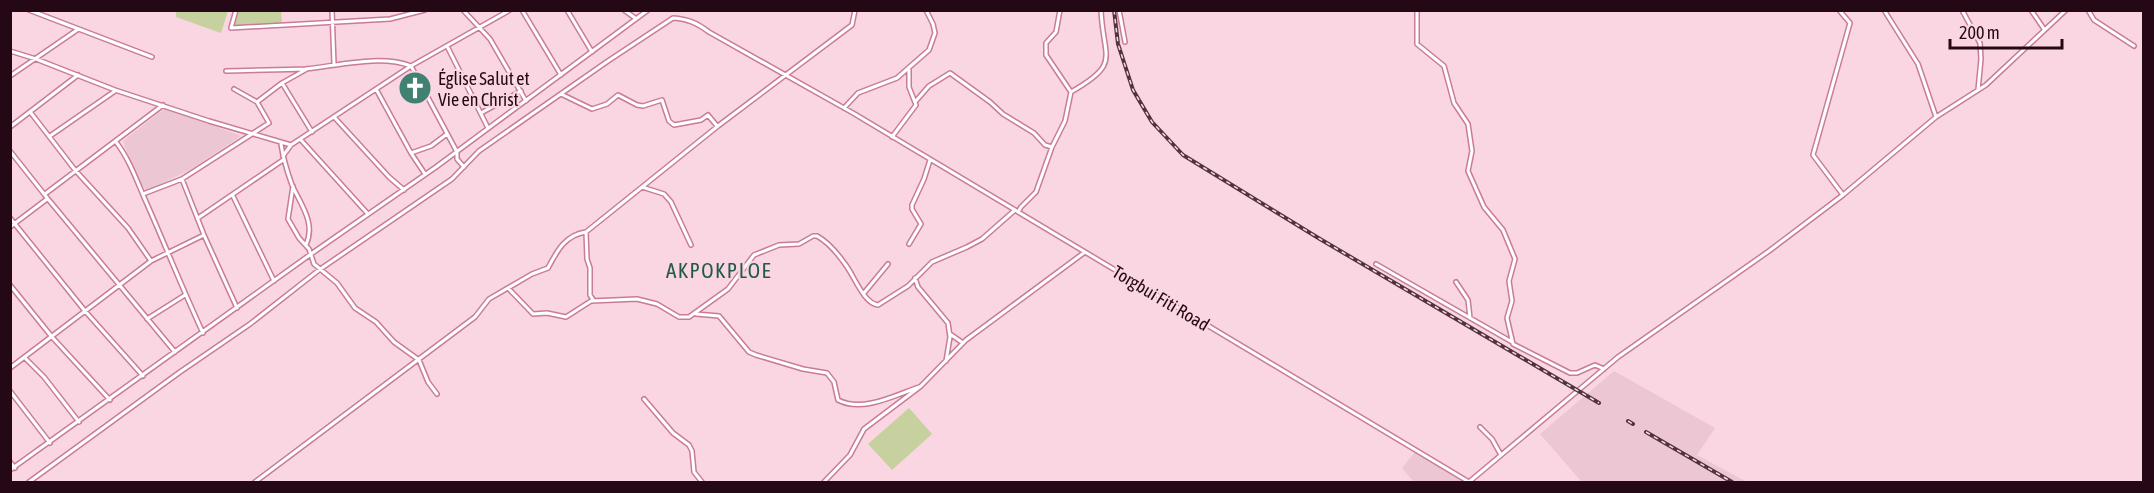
<svg xmlns="http://www.w3.org/2000/svg" width="2154" height="493" font-family="'Asap Condensed',sans-serif">
	<style>
		.built { fill: #ecc6d2 }
		.green { fill: #c7d09f }
		.lines { fill: none; stroke-linecap: round; stroke-linejoin: round }
		.minor-casing { stroke: #ca7b99; stroke-width: 6 }
		.tertiary-casing { stroke: #ca7b99; stroke-width: 7 }
		.minor { stroke: #fff; stroke-width: 3 }
		.tertiary { stroke: #fff; stroke-width: 4 }
		.rail-casing { stroke: #51333f; stroke-width: 4 }
		.rail { stroke: #f9d6e1; stroke-width: 1.5; stroke-dasharray: 4.5; stroke-linecap: butt }
		.labels { text-anchor: middle; dominant-baseline: central; stroke-width: 4.5; stroke-linejoin: round; paint-order: stroke }
		.poi-label { font-size: 18px; fill: #250815; stroke: #f9d6e1; text-anchor: start }
		.street-label { font-size: 18px; fill: #250815; stroke: #f9d6e1 }
		.quarter-label { font-size: 21px; letter-spacing: 1.5px; fill: #23584c; stroke: #f9d6e1 }
	</style>
	<rect width="100%" height="100%" fill="#f9d6e1"/>
	<path class="built" d="M165 108 241 136 191 169 146 191 132 168 123 141Z
		M1614 371 1715 428 1697 455 1747 482H1582L1540 434Z
		M1415 452 1462 481 1414 482 1402 468Z"/>
	<path class="green" d="M172 11 227 10 228 11 221 33 176 17V12Z
		M238 11H281L282 25H233Z
		M909 408 932 434 892 470 868 444Z"/>
	<g class="lines">
		<g class="minor-casing">
			<path id="minor" d="M29 10 152 57
				M236 10 231 28 390 19 425 10
				M332 10 334 64
				M463 10 490 39 526 101
				M522 10 561 75
				M567 10 592 52
				M624 10 635 18
				M1119 10 1125 42
				M1417 10V44L1444 66 1454 103 1468 124 1472 151 1468 171 1484 207 1503 230 1515 259 1509 281 1512 301 1507 318 1513 344 1570 373H1577L1595 365 1604 369
				M1839 10 1850 23 1813 155 1843 195
				M1884 10 1918 64 1936 117
				M1962 10 1980 43 1981 59 1978 90
				M2031 10 2044 29
				M2088 10 2094 20 2134 46
				M447 46 488 128
				M10 51 36 59 115 90 209 121 291 145
				M226 71C252 70 278 70 305 69 337 66 380 54 411 66L457 152V159L464 167
				M10 76 77 30
				M282 83 312 132
				M376 89 411 153 425 174
				M1071 92C1122 63 1103 59 1101 10
				M561 94 592 109 607 104 618 95 637 105 643 106 662 100 669 121 674 125 701 120 708 115 717 126
				M257 102 282 83 307 69
				M915 102 929 86 950 73 990 102 1003 114 1034 133 1045 145 1052 147
				M844 108 858 93 897 78 929 50 935 33 933 24 926 10
				M31 113 75 170 128 228 151 261
				M481 113 521 91
				M335 118 389 177 404 190
				M10 127 78 75
				M50 136 115 91
				M892 137 916 105 909 87V70
				M301 140 368 214
				M116 142C130 160 138 184 147 204 166 247 183 290 203 333
				M281 144C283 158 287 171 292 185 301 205 316 223 306 245
				M10 151 48 199 175 352
				M411 153 431 146 447 134
				M283 156 291 145 411 66 510 10
				M182 179 204 235 237 308
				M293 186 288 219 299 238 309 249 314 264 337 283 355 308 376 322 394 342 419 360 428 382 437 394
				M642 187 664 194 671 202 691 245
				M45 194 163 105
				M143 194 182 179 269 123 257 102 234 89
				M233 196 274 281
				M1018 212 1021 207 1036 192 1052 147 1065 121 1071 92 1046 55V43L1056 32 1060 10
				M10 218 85 311 143 376
				M198 218 283 160
				M10 227 47 199
				M586 232 587 259 590 268V295L594 301
				M909 244 921 224 912 209V205L924 179 930 160
				M1376 264 1512 342
				M915 278 918 287 948 323 950 337 946 361
				M1456 282 1468 300 1470 318
				M10 285 52 337 110 400
				M508 288 533 314 547 313 566 317 591 301 637 299 657 304 679 317H689L728 289 754 255 779 245 799 244 813 236H817C828 242 838 254 845 264 854 275 863 303 878 305L908 286 932 262 967 247 982 239 1015 210
				M864 293 888 264
				M696 314 719 316 749 352 756 355 803 369 827 373 834 382 838 400C863 413 895 395 919 387
				M147 319 185 295
				M950 334 963 343
				M25 358 44 377 79 422
				M10 368 151 261 204 235
				M10 391 50 443
				M644 399 673 433 689 445 692 451 694 472 702 482
				M1480 427 1492 439 1501 455
				M10 462 15 468
				M10 470 311 254 436 167 648 10
				M29 482 180 372 250 324 319 270 452 179 479 151 608 61 673 18C688 19 697 23 709 32L853 113 1469 482 1618 357 1769 251 1843 195 1936 117 1986 85 2066 10
				M255 482 475 317 489 299 532 274 548 268C557 251 565 235 586 232L718 126 852 25 855 10
				M824 482 850 455 864 429 921 386 966 340 1085 252"/>
		</g>
		<g class="tertiary-casing">
			<path id="tertiary" d="M1468 482H1469"/>
		</g>
		<use href="#minor" class="minor"/>
		<use href="#tertiary" class="tertiary"/>
		<g class="rail-casing">
			<path id="rail" d="M1114 10 1118 44 1133 90 1152 122 1183 155 1320 239 1599 403
				M1628 421 1633 424
				M1646 432 1732 482"/>
		</g>
		<use href="#rail" class="rail"/>
	</g>
	<defs>
		<g id="church-disc" transform="scale(1.725)"><circle r="9.5" fill="#408172" stroke="#f9d6e1"/><path d="M-1.2-6h2.4v3.5h3.3v2.4h-3.3V6h-2.4V-.1h-3.3v-2.4h3.3Z" fill="#fff"/></g>
	</defs>
	<g fill-rule="evenodd">
		<use href="#church-disc" x="415" y="88"/>
	</g>
	<g class="labels">
		<g class="poi-label">
			<text x="438" y="78">Église Salut et<tspan x="438" dy="21">Vie en Christ</tspan></text>
		</g>
		<g class="street-label">
			<text transform="translate(1161 298) rotate(31)">Torgbui Fiti Road</text>
		</g>
		<g class="quarter-label">
			<text x="719" y="270">AKPOKPLOE</text>
		</g>
	</g>
	<rect width="2154" height="493" fill="none" stroke="#250815" stroke-width="24"/>
	<path d="M1950 39v9h112v-9" fill="none" stroke="#250815" stroke-width="3"/>
	<text x="1959" y="39" font-size="18" fill="#250815" stroke="#f9d6e1" stroke-width="4.5" paint-order="stroke">200 m</text>
</svg>
